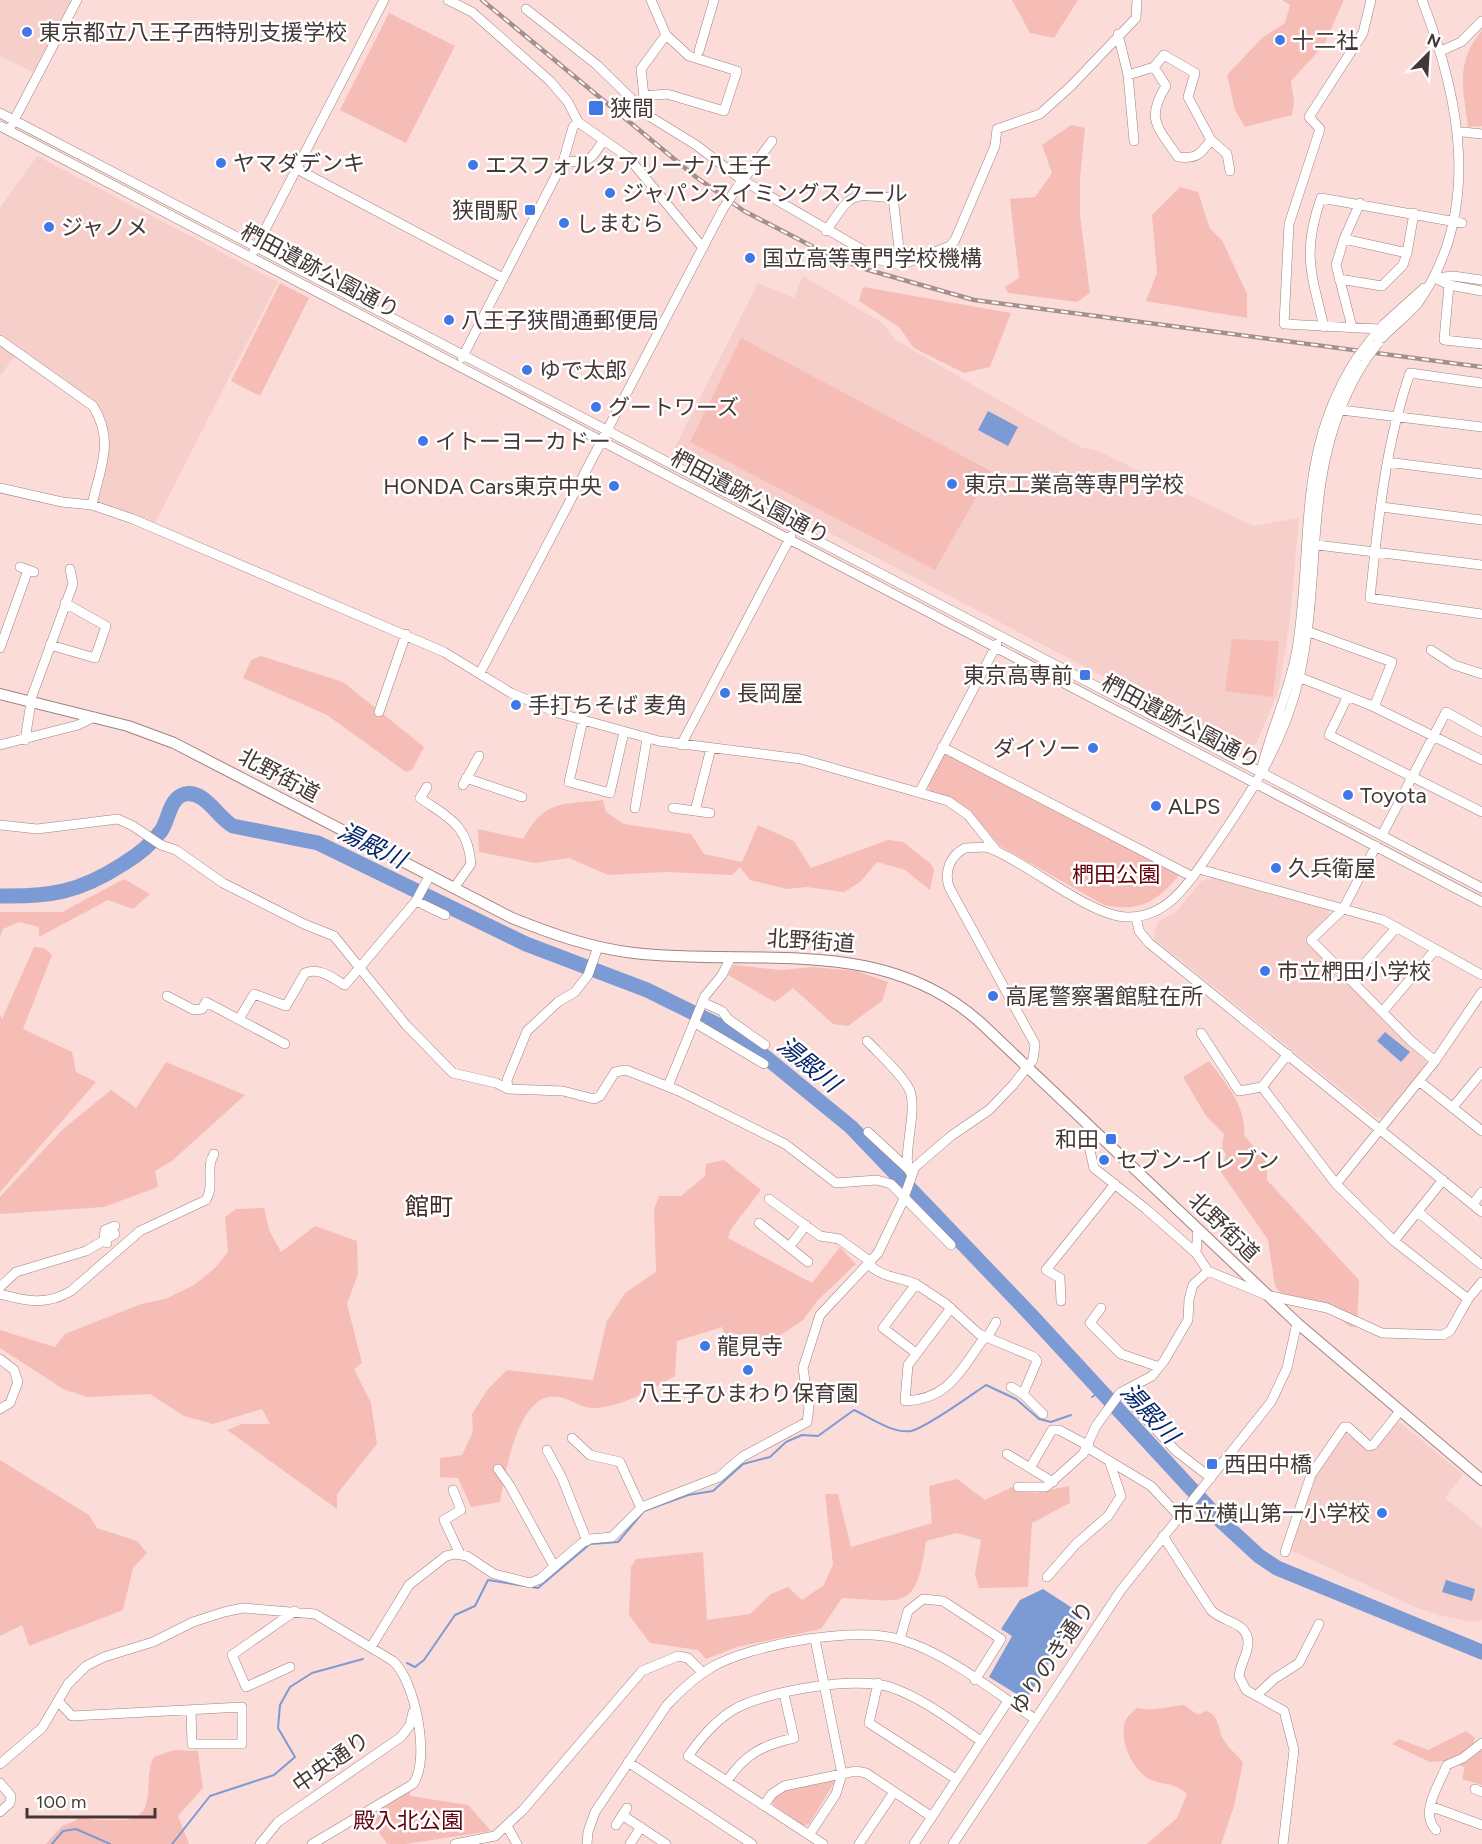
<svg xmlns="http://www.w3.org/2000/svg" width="1482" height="1844" font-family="Figtree,'Noto Sans JP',sans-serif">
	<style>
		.built { fill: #f6cfcb }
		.green { fill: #f6bdb7 }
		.water { fill: #7c9bd5 }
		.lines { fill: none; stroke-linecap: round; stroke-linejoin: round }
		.stream { stroke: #7c9bd5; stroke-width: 2 }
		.river { stroke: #7c9bd5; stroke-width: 15 }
		.minor-casing { stroke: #9f8280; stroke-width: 10 }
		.major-casing { stroke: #9f8280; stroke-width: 12 }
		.minor { stroke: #fff; stroke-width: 9 }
		.major { stroke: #fff; stroke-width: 10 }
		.rail-casing { stroke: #a6908d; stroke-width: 4.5 }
		.rail { stroke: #fff; stroke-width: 2; stroke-dasharray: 7; stroke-linecap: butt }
		.minor-bridge-casing { stroke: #9f8280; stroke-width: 10; stroke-linecap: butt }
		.minor-bridge { stroke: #fff; stroke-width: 9 }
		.poi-dot { fill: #4178e8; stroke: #fff; stroke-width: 2 }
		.labels { text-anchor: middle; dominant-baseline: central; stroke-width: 5; stroke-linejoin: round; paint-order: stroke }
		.poi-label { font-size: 22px; fill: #443837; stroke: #fff; text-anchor: start }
		.street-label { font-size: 22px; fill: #443837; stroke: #fff }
		.park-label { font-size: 22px; fill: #61040c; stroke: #fff }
		.water-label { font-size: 24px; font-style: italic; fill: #07276a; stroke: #fff }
		.neighbourhood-label { font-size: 24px; fill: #412927; stroke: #fff }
	</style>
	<rect width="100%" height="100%" fill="#fbdcd8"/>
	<path class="built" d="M0 0H72L33 72 0 56Z
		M37 156 278 282 153 527 93 505 106 443 93 406 17 353 0 376V208Z
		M803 276 881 322 896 340 1080 447 1098 451 1253 526 1299 518 1290 619 1279 689 1256 744 1240 748 673 451 758 283 794 298Z
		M1213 878 1328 909 1330 915 1304 940 1376 1009 1407 1043 1426 1059V1064L1384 1117 1377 1118 1154 939 1157 922 1176 912 1201 881Z
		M1394 1422H1399L1463 1474 1445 1498 1482 1528V1620L1473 1622 1447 1617 1417 1608 1286 1548 1320 1461 1343 1432 1369 1449Z"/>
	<path class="green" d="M1012 0H1078L1054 38 1030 33Z
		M1282 0H1344L1324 45 1291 81 1294 102 1292 115 1245 127 1235 110 1227 75 1262 38 1285 23 1290 5Z
		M389 13 455 46 406 143 340 110Z
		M1482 30V126L1468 127C1463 88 1455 63 1482 30Z
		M1071 125 1085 128 1080 178V216L1090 293 1077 302 1008 293 1005 287 1019 278 1010 199 1035 197 1052 173 1042 145Z
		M1180 187 1198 192 1210 229 1222 240 1247 294V318L1146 301 1157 273 1152 215Z
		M280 283 309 298 260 396 231 381Z
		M863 287 1011 313 990 367 964 373 914 348 899 327 859 301Z
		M741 338 991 471 935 570 690 442Z
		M1232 639 1279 641 1273 697 1225 691Z
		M261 656 343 682 424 747 412 770 406 772 327 715 243 678 251 660Z
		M946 749 1182 872C1158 900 1143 913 1104 905L1000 846 969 809 929 790 928 783Z
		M603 800 606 812 624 824 691 834 704 854 742 862 758 825 794 841 811 868 888 840 903 842 930 863 934 870 930 890 905 870 877 862 860 882 844 892 807 887 787 889 750 880 740 867 732 875 665 872 608 875 569 858 535 863 479 852 478 829 523 839C546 799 560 805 603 800Z
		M124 879 150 894 133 909 108 900 39 937V927L19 922 3 929 0 936V912H62Z
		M34 947 44 948 52 955 23 1029 72 1052 76 1072 96 1082 0 1192V1015L2 1019Z
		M734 965 782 970 812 967 857 971 888 982 882 1001 848 1026 833 1024 793 988 775 1002 728 975Z
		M1209 1061C1225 1082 1247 1107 1244 1135L1267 1163V1180L1359 1280 1357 1327H1351L1325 1308 1288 1302 1275 1286 1268 1240 1221 1172 1226 1154 1222 1148 1224 1134 1206 1116 1183 1077Z
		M166 1062 245 1095 172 1161 155 1171 158 1187 104 1207 0 1214V1197L63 1129 111 1090 136 1108Z
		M724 1160 761 1190 731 1229 728 1238 812 1283 840 1247 856 1264 819 1299 803 1320 772 1341 730 1349 722 1327 677 1341 675 1376C650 1390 623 1407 593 1408 578 1408 566 1394 549 1397 516 1403 505 1475 500 1502L471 1507 458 1478 440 1477V1458L462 1455 473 1432 472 1414 488 1389 507 1370 593 1380 607 1321 625 1293 656 1272 654 1209 659 1196H681L705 1176 706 1164Z
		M264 1208 269 1230 281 1252 315 1226 357 1241 358 1274 347 1304 362 1363 354 1369 371 1403 377 1444 337 1494V1509L227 1430 242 1424H270L262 1409 213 1424 184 1416 150 1394 87 1397 63 1389 0 1348V1330L55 1347 65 1334 141 1304 165 1299 194 1285 215 1268 228 1252 225 1217 236 1209Z
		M0 1460 89 1515 97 1528 137 1541 147 1553 133 1568 123 1610 29 1646 22 1625 0 1636Z
		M957 1479 985 1500 1012 1487 1035 1493 1069 1486 1070 1503 1032 1523 1028 1587 979 1588 975 1574 981 1540 957 1533 926 1541C916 1612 905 1601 842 1598L821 1629 737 1647 706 1659 698 1650 650 1643 629 1615 631 1567 636 1559 703 1552 707 1620 750 1614 771 1594 788 1587 802 1600 824 1585 833 1564 825 1494H838L851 1547 932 1523 929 1486Z
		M1184 1705 1198 1715 1206 1711C1220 1716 1218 1729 1223 1739 1228 1747 1237 1755 1243 1762L1234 1806 1221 1844H1147L1177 1818 1187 1794C1173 1781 1163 1786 1149 1779 1132 1769 1119 1740 1125 1722 1127 1716 1133 1712 1137 1708 1154 1712 1167 1706 1184 1705Z
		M1466 1731 1475 1738 1473 1744 1482 1749V1785L1462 1779 1465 1767 1442 1761 1430 1762 1392 1744 1399 1739 1428 1750Z
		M174 1750 198 1751 203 1788 178 1816 189 1844H46L62 1826 77 1820 79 1816C94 1821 105 1820 120 1820 161 1820 141 1780 154 1757Z
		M833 1780 834 1783 809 1824 803 1826 772 1804 774 1797 786 1789Z
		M410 1791V1796L468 1805 491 1831 406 1844H387L368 1816Z"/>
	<path class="water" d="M988 411 1018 427 1008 446 978 430Z
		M1385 1032 1410 1052 1401 1062 1377 1041Z
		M1446 1580 1475 1589 1472 1601 1442 1592Z
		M1043 1589 1080 1613 1026 1700 989 1677 1012 1636 1001 1629 1020 1600Z"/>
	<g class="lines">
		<path class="stream" d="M1092 1397 1101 1391
			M407 1663 415 1667 424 1660 455 1615 475 1606 488 1580 538 1588 590 1544 618 1542 644 1511 688 1495 713 1491 743 1464 770 1457 786 1442 802 1435 818 1436 854 1410C869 1417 893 1434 911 1431 926 1428 971 1395 986 1385L1016 1399 1039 1419 1051 1422 1071 1415
			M52 1844 63 1831 76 1829 110 1844
			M172 1844 210 1796 274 1775 295 1757 278 1728 280 1705 290 1687 312 1673 363 1659"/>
		<path class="river" d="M0 896C50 897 80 892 123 864 138 855 150 846 161 831 169 820 169 798 185 794 205 790 218 818 233 826L318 843 526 944 647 990 718 1025 752 1046 851 1127 1030 1314 1221 1521 1259 1556 1277 1568 1482 1652"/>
		<g class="minor-casing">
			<path id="minor" d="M448 0 472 12 550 81 568 102 578 122 628 157 703 248
				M1371 0 1363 33 1309 117 1320 129 1289 224 1284 324 1379 329 1385 335
				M526 9 597 65 649 116 696 145 742 180 880 260 901 265 950 246 955 240 995 146 997 129 1040 114 1071 86 1136 18 1137 0
				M1118 34 1128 75 1134 141
				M699 51 714 0
				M1441 51 1461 42 1482 21
				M1154 67 1166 86C1145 119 1158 128 1178 157 1196 159 1200 155 1211 140
				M1128 75 1154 67 1164 55 1195 73 1188 97 1211 140 1227 154 1230 171
				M644 96 667 94 724 111 737 71 689 56 666 35
				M641 100 644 96 641 69 666 35 651 0
				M0 113 1482 888
				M0 126 1482 902
				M11 126 77 0
				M1463 132 1482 134
				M563 162C587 161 591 163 603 140
				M297 169 503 278
				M740 184 772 141
				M826 231C852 194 847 193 893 198L901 265
				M1344 239 1407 253 1414 213
				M254 251 384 0
				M1435 278 1449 285 1482 291
				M1435 278 1453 276 1482 280
				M1339 279 1382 286 1403 265 1407 253
				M1449 285 1444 340 1482 344
				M1324 327C1311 272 1302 253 1321 198L1462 223
				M1352 327 1336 265 1344 239 1360 203
				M1382 338C1393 326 1407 316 1418 303 1482 212 1461 100 1422 0
				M0 340 93 406C115 441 100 468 92 505
				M1369 342 1384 324 1424 288
				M462 358 563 162 573 127 578 122
				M1482 383 1410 373C1385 445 1378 522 1370 598L1482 614
				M1333 409 1482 427
				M1387 462 1482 474
				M0 488 62 502 92 505 133 519 444 652 511 693 558 713 659 741 801 759 948 801 968 815 996 850
				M1382 507 1482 520
				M1309 544 1482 565
				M20 567 34 572
				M1301 629 1392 662 1374 707
				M50 645 95 658 106 626 65 603
				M0 648 28 570
				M1431 650 1454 665 1482 674
				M480 673 723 209
				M1296 676 1370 705 1482 760
				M1348 696 1329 735 1482 812
				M379 712 406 634
				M583 720 569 782 610 793 624 732
				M25 740 32 696 73 584 70 569
				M0 745 78 725 94 717
				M681 745 791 536
				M942 747 1193 877
				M1262 767C1272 727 1290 690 1297 649 1314 543 1295 453 1357 358
				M466 778 522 797
				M463 785 479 756
				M427 787 420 798C449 818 468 825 471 864L454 888
				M919 793 997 644
				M635 808 647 739
				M673 808 710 813
				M695 811 711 748
				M0 825 37 829 118 819 133 826 161 845 176 850 223 883 304 924 334 936 406 1025 453 1073 496 1083 508 1089 563 1091 594 1099 600 1096 615 1072 626 1070 679 1091 785 1144 836 1183 877 1180 891 1184 951 1245
				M1382 835 1446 712 1482 732
				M1376 846 1343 909 1311 940 1411 1041 1435 1061
				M1199 869 1383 920 1482 975
				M416 901 445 915
				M1136 917 1139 931 1149 943 1482 1212
				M1351 979 1396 928
				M167 996 194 1010 202 1009 206 1002 285 1044
				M702 1002 722 1011 728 1019 765 1045
				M1383 1011 1435 950
				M239 1019 254 994 286 1006 305 973C320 967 332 978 345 985L416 901 430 875
				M695 1023 764 1064
				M1201 1033 1239 1091 1262 1087 1336 1184 1394 1241 1468 1299 1482 1282
				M867 1041C878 1053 904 1076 910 1091 918 1114 900 1160 911 1174
				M1419 1081 1482 1131
				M668 1086 705 996 722 975 731 957
				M1262 1087 1288 1054
				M508 1089 507 1080 527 1031 558 1002 575 992 588 975 598 947
				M1453 1107 1482 1072
				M1093 1131 1087 1138 1094 1168 1146 1209 1196 1253 1208 1271
				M868 1132 908 1169
				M1336 1184 1435 1061 1482 992
				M769 1199 820 1236 839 1239 871 1262
				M1473 1204 1482 1192
				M1418 1212 1482 1265
				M759 1223 808 1262
				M1394 1241 1443 1180
				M107 1243 104 1240 105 1230 115 1226
				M790 1246 806 1225
				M1196 1253 1198 1229
				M869 1265C884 1278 899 1277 916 1284
				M0 1287 16 1272 86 1251 115 1234
				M0 1294C26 1301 46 1306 71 1291L140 1231 206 1200C215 1186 205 1168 214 1154
				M1061 1301 1060 1278 1046 1270 1115 1184
				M951 1308 908 1365 905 1401C950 1399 960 1370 985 1337
				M1101 1308 1090 1323 1121 1354 1159 1367
				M987 1338 996 1322
				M916 1353 883 1328 916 1284 946 1304 979 1334 1034 1357 1037 1361 1023 1394
				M0 1359 14 1370 18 1382 10 1403 0 1409
				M1011 1387 1023 1394 1043 1414
				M1121 1392 1176 1451 1211 1478
				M572 1438 590 1455 620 1462 641 1508
				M1088 1448 1151 1486 1179 1516
				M547 1450 562 1478 587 1541
				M1007 1454 1053 1482
				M1030 1468 1052 1430H1059L1089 1446
				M498 1469 510 1486 554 1566
				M1018 1487H1046L1083 1454 1096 1426 1120 1393 1152 1376 1164 1361 1188 1320 1189 1299 1193 1285 1208 1271 1266 1295 1327 1308 1382 1333 1443 1335 1450 1331 1468 1299
				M453 1490 461 1510 444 1520 460 1554
				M1163 1536 1211 1610C1223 1623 1248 1621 1248 1643 1248 1654 1240 1665 1239 1676L1246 1690 1284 1711 1294 1750 1283 1844
				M1285 1552 1311 1475 1344 1427H1348L1369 1446 1373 1445 1400 1411
				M1047 1577 1076 1544 1108 1516 1121 1496 1110 1463
				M900 1639 908 1611 923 1599 943 1601 1001 1639 975 1680
				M371 1647 409 1585 446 1556 455 1554 467 1556 494 1574 530 1583 540 1579 582 1543 590 1539 612 1537 642 1507 719 1477 742 1457 807 1422 809 1408 803 1368 820 1315 878 1253 902 1203 915 1167 951 1136 989 1110 1013 1085 1033 1060 1035 1044 949 887C944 871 950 856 965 848L986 847C1025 860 1090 917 1127 917 1167 918 1188 884 1209 854 1248 798 1285 743 1300 674 1324 562 1300 461 1366 359
				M290 1667 246 1687 232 1655 295 1611
				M878 1683 869 1723 956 1779
				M1257 1695 1274 1679 1299 1663 1319 1624
				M58 1701 72 1716 242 1707V1744H192L191 1710
				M628 1762 752 1844
				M0 1764 42 1728 68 1684 86 1666 104 1657 153 1642 193 1622 224 1612 243 1608 315 1614 393 1661C415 1680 431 1760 413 1784L312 1844
				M727 1781C745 1754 763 1745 794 1738L784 1694
				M0 1783 11 1796 10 1803 0 1812
				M1475 1789 1482 1792
				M764 1805 772 1794 784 1786 856 1771 866 1773 932 1817
				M1430 1806 1482 1825
				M622 1815 666 1844
				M616 1825 627 1808
				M507 1826 517 1844
				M1436 1830C1419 1813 1439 1785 1447 1765L1463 1758 1482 1743
				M809 1835 836 1794 842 1774 815 1639
				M260 1844 278 1822 401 1737 410 1725 413 1712
				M455 1844 495 1836 523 1810 642 1671 678 1656 688 1658 703 1673
				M587 1844 588 1832 595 1812 667 1705C680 1691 695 1677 712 1667 752 1644 859 1625 902 1640 950 1655 993 1691 1035 1719
				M630 1844 641 1827
				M823 1844 688 1756C701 1738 714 1722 733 1710 765 1691 855 1676 890 1687 923 1698 953 1722 981 1741
				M859 1844 894 1792
				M914 1844 1008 1701
				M953 1844 1121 1590 1271 1402 1287 1368 1297 1323"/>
		</g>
		<g class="major-casing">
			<path id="major" d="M0 694 128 726 174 743 512 918C552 934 591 948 634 953 756 967 882 933 982 1024L1297 1323 1482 1480"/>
		</g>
		<use href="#minor" class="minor"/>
		<use href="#major" class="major"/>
		<g class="rail-casing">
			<path id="rail" d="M482 0 696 177 744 211 825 253 865 269 974 300 1482 367"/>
		</g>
		<use href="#rail" class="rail"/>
		<g class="minor-bridge-casing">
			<path id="minor-bridge" d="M723 209 738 186
				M1357 358 1369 342
				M1366 359 1378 343"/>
		</g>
		<use href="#minor-bridge" class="minor-bridge"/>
	</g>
	<g class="poi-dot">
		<circle cx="27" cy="32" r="6"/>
		<circle cx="1280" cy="40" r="6"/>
		<rect x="588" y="100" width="16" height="16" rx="3"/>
		<circle cx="221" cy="163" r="6"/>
		<circle cx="473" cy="165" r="6"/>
		<circle cx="610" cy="193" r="6"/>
		<rect x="524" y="204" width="12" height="12" rx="3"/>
		<circle cx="564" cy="223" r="6"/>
		<circle cx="49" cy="227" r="6"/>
		<circle cx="750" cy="258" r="6"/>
		<circle cx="449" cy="320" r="6"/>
		<circle cx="527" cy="370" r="6"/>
		<circle cx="596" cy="407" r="6"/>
		<circle cx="423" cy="441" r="6"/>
		<circle cx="952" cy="484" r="6"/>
		<circle cx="614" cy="486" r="6"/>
		<rect x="1079" y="669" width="12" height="12" rx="3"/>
		<circle cx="725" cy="693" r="6"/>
		<circle cx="516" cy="705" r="6"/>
		<circle cx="1093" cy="748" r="6"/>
		<circle cx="1348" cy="795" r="6"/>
		<circle cx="1156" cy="806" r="6"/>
		<circle cx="1276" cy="868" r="6"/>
		<circle cx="1265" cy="971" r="6"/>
		<circle cx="993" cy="996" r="6"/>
		<rect x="1105" y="1133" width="12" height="12" rx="3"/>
		<circle cx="1104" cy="1160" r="6"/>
		<circle cx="705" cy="1346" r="6"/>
		<circle cx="748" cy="1370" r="6"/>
		<rect x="1206" y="1458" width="12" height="12" rx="3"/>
		<circle cx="1382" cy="1513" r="6"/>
	</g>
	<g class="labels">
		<g class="poi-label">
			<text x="39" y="32">東京都立八王子西特別支援学校</text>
			<text x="1292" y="40">十二社</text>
			<text x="610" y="108">狭間</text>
			<text x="233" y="163">ヤマダデンキ</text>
			<text x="485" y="165">エスフォルタアリーナ八王子</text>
			<text x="622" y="193">ジャパンスイミングスクール</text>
			<text x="518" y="210" text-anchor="end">狭間駅</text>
			<text x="576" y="223">しまむら</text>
			<text x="61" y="227">ジャノメ</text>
			<text x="762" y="258">国立高等専門学校機構</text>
			<text x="461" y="320">八王子狭間通郵便局</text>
			<text x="539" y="370">ゆで太郎</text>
			<text x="608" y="407">グートワーズ</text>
			<text x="435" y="441">イトーヨーカドー</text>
			<text x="964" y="484">東京工業高等専門学校</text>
			<text x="602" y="486" text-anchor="end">HONDA Cars東京中央</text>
			<text x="1073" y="675" text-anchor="end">東京高専前</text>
			<text x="737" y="693">長岡屋</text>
			<text x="528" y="705">手打ちそば 麦角</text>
			<text x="1081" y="748" text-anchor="end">ダイソー</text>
			<text x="1360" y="795">Toyota</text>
			<text x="1168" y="806">ALPS</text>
			<text x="1288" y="868">久兵衛屋</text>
			<text x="1277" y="971">市立椚田小学校</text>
			<text x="1005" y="996">高尾警察署館駐在所</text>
			<text x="1099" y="1139" text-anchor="end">和田</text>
			<text x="1116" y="1160">セブン-イレブン</text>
			<text x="717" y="1346">龍見寺</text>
			<text x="748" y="1393" text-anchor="middle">八王子ひまわり保育園</text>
			<text x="1224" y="1464">西田中橋</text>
			<text x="1370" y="1513" text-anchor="end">市立横山第一小学校</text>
		</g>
		<g class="street-label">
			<text transform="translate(320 271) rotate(28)">椚田遺跡公園通り</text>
			<text transform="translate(750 497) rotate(28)">椚田遺跡公園通り</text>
			<text transform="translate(1181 722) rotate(28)">椚田遺跡公園通り</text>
			<text transform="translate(279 775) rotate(28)">北野街道</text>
			<text transform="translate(811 941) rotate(4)">北野街道</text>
			<text transform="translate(1224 1227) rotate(44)">北野街道</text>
			<text transform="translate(1052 1658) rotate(-56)">ゆりのき通り</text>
			<text transform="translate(331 1762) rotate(-35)">中央通り</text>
		</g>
		<g class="park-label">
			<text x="1116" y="874">椚田公園</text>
			<text x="408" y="1820">殿入北公園</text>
		</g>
		<g class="water-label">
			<text transform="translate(372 845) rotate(26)">湯殿川</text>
			<text transform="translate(809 1064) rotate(39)">湯殿川</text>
			<text transform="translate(1150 1413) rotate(47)">湯殿川</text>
		</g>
		<g class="neighbourhood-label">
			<text x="429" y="1206">館町</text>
		</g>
	</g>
	<g transform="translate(1428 54) rotate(24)" stroke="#ffffff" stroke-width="4.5" paint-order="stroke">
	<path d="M0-4.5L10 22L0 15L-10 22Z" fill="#443837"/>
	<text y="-9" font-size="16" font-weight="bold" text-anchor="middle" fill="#443837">N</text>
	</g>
	<path d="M27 1808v9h128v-9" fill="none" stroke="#443837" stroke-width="3"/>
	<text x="36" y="1808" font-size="18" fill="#443837" stroke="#ffffff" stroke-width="4.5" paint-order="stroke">100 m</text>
</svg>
